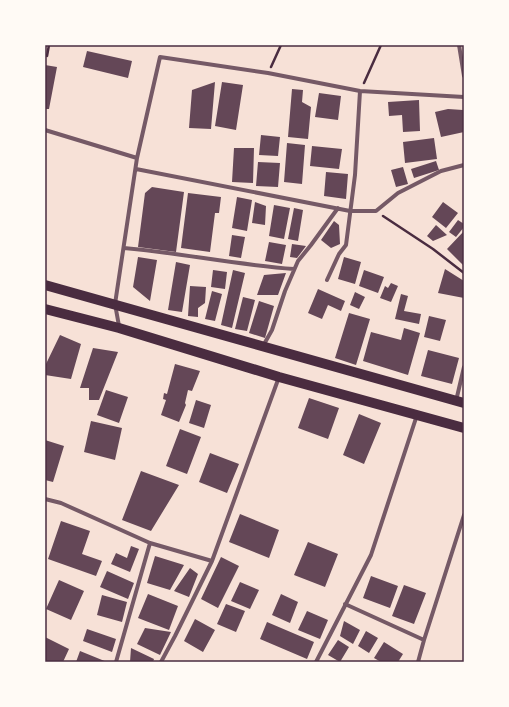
<svg xmlns="http://www.w3.org/2000/svg" width="509" height="707" font-family="'Roboto Serif',serif">
	<style>
		.building { fill: #644757 }
		.lines { fill: none; stroke-linecap: round; stroke-linejoin: round }
		.path { stroke: #4a2c40; stroke-width: 2.5 }
		.minor { stroke: #755966; stroke-width: 4 }
		.primary { stroke: #4a2c40; stroke-width: 10 }
		.neatline { fill: none; stroke: #4a2c40; stroke-width: 1.5 }
	</style>
	<rect width="100%" height="100%" fill="#f7e1d7"/>
	<path class="building" d="M87 51 132 61 128 78 83 67Z
		M45 65 57 67 49 109H45Z
		M215 82 211 129 189 128 192 90Z
		M222 82 243 85 236 130 215 126Z
		M292 89 303 90 302 102 311 107 308 139 288 137Z
		M319 93 341 96 338 120 315 117Z
		M419 100 420 131 403 132 402 115 389 116 388 102Z
		M448 109 463 110 464 132 441 137 435 112Z
		M261 135 280 137 278 156 259 155Z
		M434 138 437 159 405 163 403 142Z
		M287 143 305 145 302 184 284 182Z
		M312 146 342 149 339 169 310 166Z
		M234 148H254L253 183 232 182Z
		M436 161 439 170 414 178 411 169Z
		M258 162 280 163 278 187 256 186Z
		M403 167 408 184 396 187 391 170Z
		M326 172 348 174 346 199 324 196Z
		M152 187 184 192 176 252 138 247 145 193Z
		M188 193 221 197 219 213H215L210 252 181 248Z
		M237 197 252 200 247 231 232 228Z
		M255 202 266 206 265 225 252 223Z
		M443 202 458 213 446 228 432 217Z
		M274 205 290 208 284 239 269 236Z
		M294 208 303 210 298 241 288 239Z
		M458 220 464 224V227L456 237 449 232Z
		M334 221 339 225 340 244 331 248 321 240Z
		M436 225 447 235 433 241 427 236Z
		M464 231V266L447 249Z
		M232 235 245 237 241 258 229 256Z
		M269 242 286 245 282 264 265 261Z
		M292 244 306 246 297 258 290 257Z
		M138 257 157 260 150 301 133 287Z
		M344 257 361 262 355 284 338 279Z
		M176 262 190 265 182 312 168 310Z
		M445 269 464 281V298L438 293Z
		M213 270 227 272 225 289 211 287Z
		M233 270 245 273 232 328 221 325Z
		M364 270 384 277 378 293 359 286Z
		M286 273 278 295H257L264 275Z
		M391 283 398 286 391 302 380 298 385 286 388 288Z
		M190 286 206 287 205 303 198 308V317L188 316Z
		M318 289 345 301 341 311 328 305 322 319 308 313Z
		M212 291 222 294 215 321 205 319Z
		M355 292 365 297 359 309 350 305Z
		M401 294 408 296 404 311 421 314 419 324 395 319Z
		M243 297 255 300 247 331 235 329Z
		M259 301 274 306 265 338 249 333Z
		M349 313 370 319 356 365 335 358Z
		M429 316 446 320 440 341 424 337Z
		M404 328 420 333 408 375 363 361 371 332 401 340Z
		M60 335 81 344 71 379 45 375V366Z
		M93 348 118 352 99 400H89V388H80Z
		M428 350 459 358 452 384 421 376Z
		M175 364 200 371 192 391 188 390 185 403 186 405 179 422 161 415 166 400 163 399 164 393 167 394Z
		M106 390 128 397 119 423 97 415Z
		M309 398 339 408 328 439 298 428Z
		M196 400 211 405 204 428 189 423Z
		M359 414 381 423 364 464 343 455Z
		M91 421 122 428 115 460 84 452Z
		M180 429 201 437 187 474 166 466Z
		M45 440 64 446 53 482 45 480Z
		M210 453 239 464 227 493 199 482Z
		M141 471 179 485 151 531 122 520Z
		M240 514 279 530 269 558 229 542Z
		M61 521 90 531 82 554 102 561 96 576 48 559Z
		M308 542 338 554 325 587 294 575Z
		M131 546 139 549 130 572 111 564 116 553 127 558Z
		M155 556 184 565 170 590 147 583Z
		M221 557 239 566 218 608 201 599Z
		M190 568 198 574 189 597 174 591Z
		M107 571 134 583 128 599 100 587Z
		M371 576 398 586 390 608 363 598Z
		M59 580 84 591 71 620 46 609Z
		M240 582 259 590 250 609 231 601Z
		M404 585 426 593 414 624 392 616Z
		M148 594 178 606 169 630 138 618Z
		M281 594 298 602 290 623 272 615Z
		M102 595 127 602 122 622 97 615Z
		M226 604 245 611 236 632 217 624Z
		M307 611 328 620 320 639 298 630Z
		M195 619 215 630 203 652 184 641Z
		M344 621 360 630 353 644 340 636Z
		M267 622 314 642 307 659 260 639Z
		M145 628 171 632 160 655 137 644Z
		M87 629 116 639 112 652 83 641Z
		M366 631 378 638 369 653 358 646Z
		M45 637 69 649 63 662H45Z
		M338 640 349 647 340 662 328 655Z
		M384 642 403 654 398 662H381L374 658Z
		M131 648 154 659 153 662H130Z
		M80 651 107 662H76Z"/>
	<g class="lines">
		<path class="path" d="M45 55 47 56 49 45
			M271 67 281 45
			M364 83 381 45
			M383 216 433 249 464 273"/>
		<path class="minor" d="M459 45 464 76
			M45 130 137 158
			M136 169 350 211H376L398 193 441 171 464 165
			M124 248C181 253 237 265 294 269
			M327 280 339 254 346 245 355 175 360 91
			M119 326 115 304 137 158 160 57 268 73 360 91 464 97
			M263 346 272 330 285 291 298 261 311 245 338 208
			M456 401 464 367
			M45 499 61 503 150 543 212 561
			M345 604 424 640
			M116 662 150 543
			M161 662 175 636 212 561 279 377
			M316 662 371 555 417 415
			M418 662 424 640 464 515"/>
		<path class="primary" d="M45 285 464 403
			M45 309 119 328 279 377 464 428"/>
	</g>
	<rect width="509" height="707" fill="none" stroke="#fffaf5" stroke-width="92"/>
	<rect x="46" y="46" width="417" height="615" class="neatline"/>
</svg>
